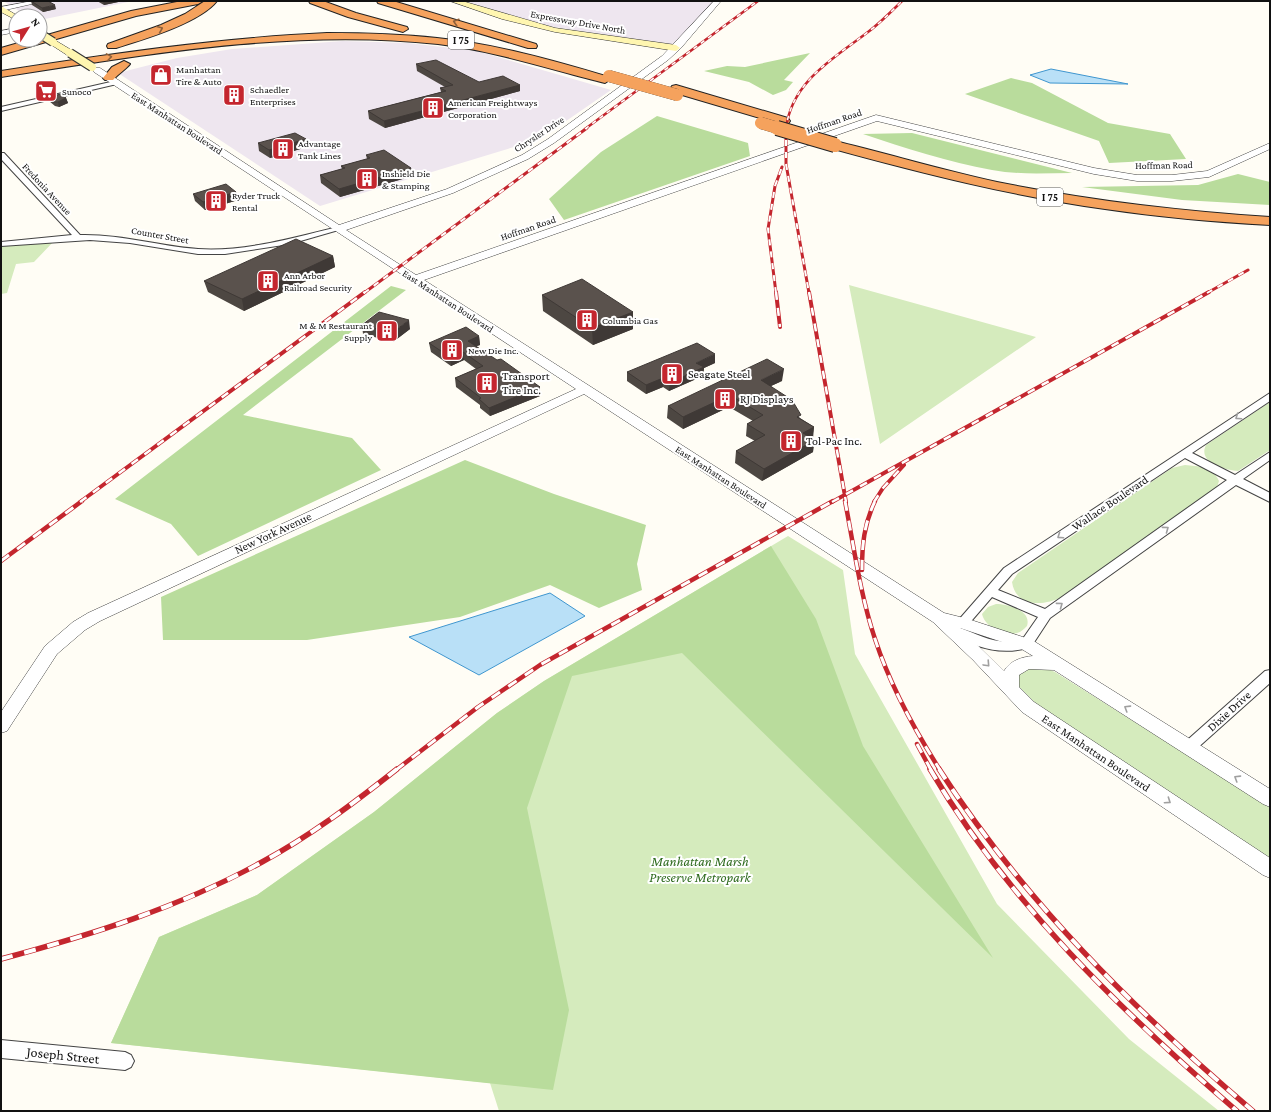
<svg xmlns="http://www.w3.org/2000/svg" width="1271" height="1112" font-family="'Crimson Pro',serif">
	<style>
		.industrial { fill: #eee6ef }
		.green { fill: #d5ebbd }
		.forest { fill: #b9dc9c }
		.water { fill: #b9e0f7; stroke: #3f96cf }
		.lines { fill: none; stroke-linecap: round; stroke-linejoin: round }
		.minor-casing { stroke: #444; stroke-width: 2 }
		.tertiary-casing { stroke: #444; stroke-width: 1 }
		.secondary-casing { stroke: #333; stroke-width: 1 }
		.motorway-casing { stroke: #222; stroke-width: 2 }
		.minor { fill: #fff; fill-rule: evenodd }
		.tertiary { fill: #fff; fill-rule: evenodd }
		.secondary { fill: #fff6b0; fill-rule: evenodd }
		.motorway { fill: #f5a25d; fill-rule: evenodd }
		.rail-far4-casing { stroke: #c4262e; stroke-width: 2.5 }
		.rail-far3-casing { stroke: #c4262e; stroke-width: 3 }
		.rail-far2-casing { stroke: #c4262e; stroke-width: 4 }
		.rail-far1-casing { stroke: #c4262e; stroke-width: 4.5 }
		.rail-casing { stroke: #c4262e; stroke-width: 5.5 }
		.rail-far4 { stroke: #fff; stroke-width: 1.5; stroke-dasharray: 4.5; stroke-linecap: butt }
		.rail-far3 { stroke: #fff; stroke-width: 2; stroke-dasharray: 6; stroke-linecap: butt }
		.rail-far2 { stroke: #fff; stroke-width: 2.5; stroke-dasharray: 8; stroke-linecap: butt }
		.rail-far1 { stroke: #fff; stroke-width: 3; stroke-dasharray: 10; stroke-linecap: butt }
		.rail { stroke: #fff; stroke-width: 4; stroke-dasharray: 12; stroke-linecap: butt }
		.secondary-bridge-casing { stroke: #333; stroke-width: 10; stroke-linecap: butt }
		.motorway-bridge-far1-casing { stroke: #222; stroke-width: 12; stroke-linecap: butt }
		.motorway-bridge-casing { stroke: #222; stroke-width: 16; stroke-linecap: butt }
		.secondary-bridge { stroke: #fff6b0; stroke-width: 8 }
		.motorway-bridge-far1 { stroke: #f5a25d; stroke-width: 12 }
		.motorway-bridge { stroke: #f5a25d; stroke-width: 14 }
		.wall { fill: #4d4742 }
		.shaded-wall { fill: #3f3936 }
		.building { fill: #5a524d; stroke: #3f3936 }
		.oneway { stroke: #8e613b }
		.oneway2 { stroke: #a0a0a0 }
		.labels { text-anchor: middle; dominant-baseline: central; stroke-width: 4; stroke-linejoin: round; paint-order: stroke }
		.far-street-label { font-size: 10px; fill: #111; stroke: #fff }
		.far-poi-label { font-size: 10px; fill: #111; stroke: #fff; text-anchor: start }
		.shield { fill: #fff; stroke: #585858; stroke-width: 1 }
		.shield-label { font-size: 11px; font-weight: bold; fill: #111 }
		.poi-label { font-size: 12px; fill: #111; stroke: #fff; text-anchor: start }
		.street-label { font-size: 12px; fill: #111; stroke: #fff }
		.near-park-label { font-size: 14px; font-style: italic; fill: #2f6b1f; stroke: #fff }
		.near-street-label { font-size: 14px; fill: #111; stroke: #fff }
	</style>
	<rect width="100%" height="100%" fill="#fffdf5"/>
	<path class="industrial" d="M3 1H133L40 20V16H27Z
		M463 1H718L678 46 548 26Z
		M343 41 408 43 477 51 611 90 540 139 320 206 118 73 177 58 232 49Z"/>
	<path class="green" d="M55 240 34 262 16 264 7 293 1 294V246Z
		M849 285 1036 337 880 444Z
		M1270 402V450L1238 471C1226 470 1197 463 1206 445Z
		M1185 465C1198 466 1213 467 1219 481L1217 487 1062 597C1044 606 1016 608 1012 582L1018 573 1172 468Z
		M788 536 843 570 855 654 997 904 1129 1039 1219 1111H499L490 1083 111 1043 159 937 257 895 374 812 497 713 544 681Z
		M996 604C1007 604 1032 610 1027 626 1024 629 1021 632 1017 633 1004 637 985 627 982 614L988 607Z
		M1026 667 1046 668 1055 672 1270 807V860L1031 701 1016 685 1019 670Z"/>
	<path class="forest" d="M810 53 784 80 793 82 786 90 773 95 749 82 704 71 727 66 745 67Z
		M1011 78 1032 83 1108 123 1170 134 1186 159 1109 163 1099 141 965 94Z
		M657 116 748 143 750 156 564 220 549 199 601 152Z
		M912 133 1072 173C1046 173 1018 175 992 170 948 162 905 148 863 134Z
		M1238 174 1270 182V205L1182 200 1082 187 1198 185Z
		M391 286 406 290 243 415 352 438 381 470 198 556 171 524 115 499Z
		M465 460 554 494 646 525 637 564 642 590 599 608 550 585 460 617 307 640H163L161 597Z
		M771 546 816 619 863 746 993 958 682 653 572 676 527 808 569 1010 553 1090 111 1043 159 937 257 895 374 812 497 713 544 681Z"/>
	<path class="water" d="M1051 69 1128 84 1050 83 1030 75Z
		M550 593 585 616 479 675 409 637Z"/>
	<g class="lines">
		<g class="minor-casing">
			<path id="minor" d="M115 81 118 83 117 84 1 111V107Z
				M1 153H4L80 235C121 234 158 246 198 249 245 252 292 238 338 227L342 229 290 244 225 254H198L130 243 90 240 1 246V242L72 235 1 159Z
				M1270 393V401L1192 453 1235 475 1270 452V460L1243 479 1270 493V502L1236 485 1050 618 1031 647C1002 656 978 648 952 635L951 632 952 629 957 627C982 635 994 646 1022 640L1038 617 992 597 967 626H957L956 623 1004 568ZM1185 458 1227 480 1045 609 998 590 1012 574Z
				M1270 670V683L1194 751 1189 753 1184 751 1182 747 1184 743 1265 671Z
				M1 1040 125 1052 131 1055 134 1061 131 1067 125 1070 1 1058Z"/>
		</g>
		<g class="tertiary-casing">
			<path id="tertiary" d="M32 1H45L1 11V7Z
				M714 1H721L681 48 668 60 554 143 528 159 453 193 346 230 416 275 876 115 1094 168 1137 175H1172L1207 171 1270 143V149L1209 177 1172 181H1137L1094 174 877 121 424 280 944 613 968 619 1032 640 1270 789V807L1263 804 1054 670 1029 669 1019 675V687L1034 702 1270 858V878L1263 875 1022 712 973 660 933 622 584 394 100 621 85 630 57 654 7 731 1 733V712L45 646 73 622 88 613 576 389 94 72V68H100L339 225 447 189 522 155 548 139 662 56ZM960 628 1020 648 1033 656C1021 657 1010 661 1004 671Z
				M16 28V32L1 35V31Z"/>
		</g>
		<g class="secondary-casing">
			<path id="secondary" d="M450 1H462L555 28 676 45 680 48 676 51 555 32 502 19Z
				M1 6 18 16H16V20L1 12Z
				M53 39 73 51V55H67L50 44V40Z"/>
		</g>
		<g class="motorway-casing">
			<path id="motorway" d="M182 1H203L198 4 136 16 1 55V48L29 40H40V37L131 11Z
				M205 1H217C200 23 142 40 116 48H108L107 46 108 44 161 25 185 14Z
				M309 1H323L356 13 407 27 408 29 403 32 348 17 310 3Z
				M377 1H393L536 44 537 46 536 48H528L378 3Z
				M327 33C364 33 400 34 437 38 495 44 553 60 609 77L611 79 605 83C549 69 495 51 438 44 292 28 145 55 1 77V71C110 54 217 38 327 33Z
				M124 61 130 64C125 70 118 74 113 80H105L103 78 112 67Z
				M676 85 788 118 790 121 788 124H780L672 92 670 89 672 86Z
				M835 141C889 154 942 170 997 182 1087 200 1178 211 1270 217V225C1215 222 1159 217 1105 209 1012 196 921 173 830 148L828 145Z"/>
		</g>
		<use href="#minor" class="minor"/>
		<use href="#tertiary" class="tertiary"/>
		<use href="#secondary" class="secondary"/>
		<use href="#motorway" class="motorway"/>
		<g class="rail-far4-casing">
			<path id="rail-far4" d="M585 129 758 1
				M786 129C791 82 834 58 868 32 880 23 891 12 902 1"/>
		</g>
		<g class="rail-far3-casing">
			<path id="rail-far3" d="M786 128V164L809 293
				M364 293 587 128
				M776 293 768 229 775 186 782 167
				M1207 293 1248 270"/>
		</g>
		<g class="rail-far2-casing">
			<path id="rail-far2" d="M776 292 780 327
				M809 292 846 502
				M80 502 365 292
				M832 502 1209 292
				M874 502 883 488 904 465"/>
		</g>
		<g class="rail-far1-casing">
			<path id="rail-far1" d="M845 501C854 547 860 594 875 639 890 685 914 729 940 770
				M1 561 82 501
				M862 570C862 545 864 524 875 501
				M917 744 931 770
				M396 770 478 707 540 665 833 501"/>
		</g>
		<g class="rail-casing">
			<path id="rail" d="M930 769C1008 902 1121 1011 1237 1111
				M939 769C1024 901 1134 1010 1253 1111
				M1 959C91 935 180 907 262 862 310 836 354 803 397 769"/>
		</g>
		<use href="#rail-far4" class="rail-far4"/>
		<use href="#rail-far3" class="rail-far3"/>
		<use href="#rail-far2" class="rail-far2"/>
		<use href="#rail-far1" class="rail-far1"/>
		<use href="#rail" class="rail"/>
		<g class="secondary-bridge-casing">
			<path id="secondary-bridge" d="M42 35 53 42
				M70 53 92 67"/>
		</g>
		<g class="motorway-bridge-far1-casing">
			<path id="motorway-bridge-far1" d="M609 76 677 95
				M761 123 781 129"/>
		</g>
		<g class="motorway-bridge-casing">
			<path id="motorway-bridge" d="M777 128 835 145"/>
		</g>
		<use href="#secondary-bridge" class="secondary-bridge"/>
		<use href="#motorway-bridge-far1" class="motorway-bridge-far1"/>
		<use href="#motorway-bridge" class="motorway-bridge"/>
	</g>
	<path class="wall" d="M31 1 56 9 43 12 32 5Z
		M97 1H123L104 5Z
		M416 64 479 82 520 85V91L385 128 369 119 368 111 441 92 440 88 445 87 417 71Z
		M36 86 55 88 57 93 43 96 37 91Z
		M48 97 66 98 68 103 59 107 55 106 49 101Z
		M306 139 307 147 270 158 259 151 258 143Z
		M366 155 411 168 413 176 340 197 321 183 320 175 342 169 341 166 367 159Z
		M236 192 238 200 205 210 195 201 193 194Z
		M333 256 335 267 244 311 208 292 204 281Z
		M542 295 633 312V329L593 345 543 311Z
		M362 325 410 329 393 342 363 334Z
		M479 336 480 345 476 346 540 396 490 416 480 408V405L456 387 455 378 476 369 464 360 451 366 431 352 429 343Z
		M715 363 704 368 703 376 669 391 663 387 646 394 627 381V372Z
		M782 381 771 386 800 418 814 427 812 439 813 452 762 481 735 463 736 451 755 441 746 436 747 424 753 421 729 407 683 429 667 418 668 406Z"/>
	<path class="shaded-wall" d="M103 1H123L104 5Z
		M55 5 56 9 43 12 42 8Z
		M520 85V91L385 128 384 121Z
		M55 88 57 93 43 96 41 91Z
		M66 98 68 103 59 107 58 102Z
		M306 139 307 147 270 158 269 150Z
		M411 168 413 176 340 197 339 189Z
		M236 192 238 200 205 210 203 202Z
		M333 256 335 267 244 311 242 299Z
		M633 312V329L593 345 592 328Z
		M409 320 410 329 393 342 392 333Z
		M479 336 480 345 469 349 468 341Z
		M463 352 464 360 451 366 450 357Z
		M715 354V363L704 368 703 376 669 391 670 383 696 363Z
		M784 369 782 381 760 391 761 380Z
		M663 378V387L646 394V385Z
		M540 387V396L490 416 489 408Z
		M730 395 729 407 683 429V417Z
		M814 427 813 439 801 445 803 433Z
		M815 440 813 452 762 481 764 469Z"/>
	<path class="building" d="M31 1H48L55 5 42 8Z
		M436 60 479 82 503 76 520 85 384 121 368 111 446 91 440 88 453 85 416 64Z
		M49 83 55 88 41 91 36 86Z
		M61 94 66 98 58 102H53L48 97Z
		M295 133 306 139 269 150 258 143Z
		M384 150 411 168 339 189 320 175 345 168 341 166 370 158 366 155Z
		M226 184 236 192 203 202 193 194Z
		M296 239 333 256 242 299 204 281Z
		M582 279 633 312 592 328 542 295Z
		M379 312 409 320 392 333 362 325Z
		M466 327 479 336 468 341 497 360 501 359 540 387 489 408 479 399 481 398 455 378 483 366 463 352 450 357 429 343Z
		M697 343 715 354 696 363 704 367 670 383 663 378 646 385 627 372Z
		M767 359 784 369 761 380 792 400 801 415 797 417 814 427 803 433 815 440 764 469 736 451 765 435 747 424 763 415 730 395 683 417 668 406Z"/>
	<defs><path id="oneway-chevron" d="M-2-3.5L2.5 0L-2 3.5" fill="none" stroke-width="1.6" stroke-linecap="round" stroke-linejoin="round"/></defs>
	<g class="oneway">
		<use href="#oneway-chevron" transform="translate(456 22) rotate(-163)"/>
		<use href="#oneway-chevron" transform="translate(160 29) rotate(-23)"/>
		<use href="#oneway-chevron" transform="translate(109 57) rotate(-9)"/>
	</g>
	<g class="oneway2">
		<use href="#oneway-chevron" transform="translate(1238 417) rotate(146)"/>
		<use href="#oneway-chevron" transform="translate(1166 529) rotate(-36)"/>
		<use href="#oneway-chevron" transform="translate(1060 536) rotate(146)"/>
		<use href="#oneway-chevron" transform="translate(1060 605) rotate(-36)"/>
		<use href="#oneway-chevron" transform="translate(987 664) rotate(47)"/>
		<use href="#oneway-chevron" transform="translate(1127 708) rotate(-148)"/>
		<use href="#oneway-chevron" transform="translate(1237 778) rotate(-148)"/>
		<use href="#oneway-chevron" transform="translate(1168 801) rotate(34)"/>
	</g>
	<defs>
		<g id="shop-square" transform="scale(1.15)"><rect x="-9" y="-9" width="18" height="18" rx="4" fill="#c4262e" stroke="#fff"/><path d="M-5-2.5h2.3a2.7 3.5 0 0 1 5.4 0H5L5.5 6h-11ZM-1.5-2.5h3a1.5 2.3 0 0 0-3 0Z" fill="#fff"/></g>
		<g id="supermarket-square" transform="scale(1.15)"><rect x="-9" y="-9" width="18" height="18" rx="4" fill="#c4262e" stroke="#fff"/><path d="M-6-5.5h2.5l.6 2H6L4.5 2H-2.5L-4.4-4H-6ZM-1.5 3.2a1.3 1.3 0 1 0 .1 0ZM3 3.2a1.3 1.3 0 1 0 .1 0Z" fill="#fff"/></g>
		<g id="building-square" transform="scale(1.15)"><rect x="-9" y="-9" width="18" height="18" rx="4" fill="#c4262e" stroke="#fff"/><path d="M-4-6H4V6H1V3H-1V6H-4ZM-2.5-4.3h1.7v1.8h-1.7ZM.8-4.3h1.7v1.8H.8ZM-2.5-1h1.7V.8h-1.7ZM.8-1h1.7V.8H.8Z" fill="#fff"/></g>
	</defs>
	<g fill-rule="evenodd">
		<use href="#shop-square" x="161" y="75"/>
		<use href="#supermarket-square" x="46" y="91"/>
		<use href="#building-square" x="234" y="95"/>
		<use href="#building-square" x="433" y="108"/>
		<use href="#building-square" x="283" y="149"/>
		<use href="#building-square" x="367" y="179"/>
		<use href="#building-square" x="216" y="201"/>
		<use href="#building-square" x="268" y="281"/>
		<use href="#building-square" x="587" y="320"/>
		<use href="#building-square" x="387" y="331"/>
		<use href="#building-square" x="452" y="350"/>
		<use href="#building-square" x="672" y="374"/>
		<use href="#building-square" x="487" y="383"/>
		<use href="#building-square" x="725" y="399"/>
		<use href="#building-square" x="791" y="441"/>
	</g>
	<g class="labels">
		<g class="far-street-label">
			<text transform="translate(578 22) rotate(10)">Expressway Drive North</text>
			<text transform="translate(834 121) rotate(-19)">Hoffman Road</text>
			<text transform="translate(177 123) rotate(33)">East Manhattan Boulevard</text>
			<text transform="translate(539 134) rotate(-33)">Chrysler Drive</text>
			<text transform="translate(1164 165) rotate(-1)">Hoffman Road</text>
			<text transform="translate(47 189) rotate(47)">Fredonia Avenue</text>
			<text transform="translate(528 228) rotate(-19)">Hoffman Road</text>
			<text transform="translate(160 235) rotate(10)">Counter Street</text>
			<text transform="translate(448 301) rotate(33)">East Manhattan Boulevard</text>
			<text transform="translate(721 477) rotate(33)">East Manhattan Boulevard</text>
		</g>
		<g class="far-poi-label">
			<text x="176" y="69">Manhattan<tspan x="176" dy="12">Tire &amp; Auto</tspan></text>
			<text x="250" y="89">Schaedler<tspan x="250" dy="12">Enterprises</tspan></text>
			<text x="62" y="91">Sunoco</text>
			<text x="448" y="102">American Freightways<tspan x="448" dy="12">Corporation</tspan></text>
			<text x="298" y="143">Advantage<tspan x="298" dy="12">Tank Lines</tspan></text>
			<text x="382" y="173">Inshield Die<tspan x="382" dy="12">&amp; Stamping</tspan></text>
			<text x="232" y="195">Ryder Truck<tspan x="232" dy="12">Rental</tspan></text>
			<text x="284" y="275">Ann Arbor<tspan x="284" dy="12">Railroad Security</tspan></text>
			<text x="602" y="320">Columbia Gas</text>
			<text x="372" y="325" text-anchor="end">M &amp; M Restaurant<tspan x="372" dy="12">Supply</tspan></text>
			<text x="468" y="350">New Die Inc.</text>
		</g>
		<g class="shield">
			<rect x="448" y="31" width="26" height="18" rx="3"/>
			<rect x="1037" y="188" width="26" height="18" rx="3"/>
		</g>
		<g class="shield-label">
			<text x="461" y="40">I 75</text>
			<text x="1050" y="197">I 75</text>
		</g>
		<g class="poi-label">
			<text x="688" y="374">Seagate Steel</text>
			<text x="502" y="376">Transport<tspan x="502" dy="14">Tire Inc.</tspan></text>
			<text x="740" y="399">RJ Displays</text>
			<text x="806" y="441">Tol-Pac Inc.</text>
		</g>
		<g class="street-label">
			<text transform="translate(1110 503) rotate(-34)">Wallace Boulevard</text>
			<text transform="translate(273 533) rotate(-25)">New York Avenue</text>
			<text transform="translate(1229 711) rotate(-42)">Dixie Drive</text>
			<text transform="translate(1096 753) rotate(34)">East Manhattan Boulevard</text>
		</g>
		<g class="near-park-label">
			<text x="700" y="861">Manhattan Marsh<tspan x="700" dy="16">Preserve Metropark</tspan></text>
		</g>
		<g class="near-street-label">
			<text transform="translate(63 1055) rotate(6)">Joseph Street</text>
		</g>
	</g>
	<rect width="1271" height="1112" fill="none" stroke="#111111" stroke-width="4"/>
	<g transform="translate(28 28) rotate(53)"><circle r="19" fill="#ffffff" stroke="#a0a0a0"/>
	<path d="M0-3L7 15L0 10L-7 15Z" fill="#c4262e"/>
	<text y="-6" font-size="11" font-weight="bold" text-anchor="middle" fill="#111111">N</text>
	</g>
</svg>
